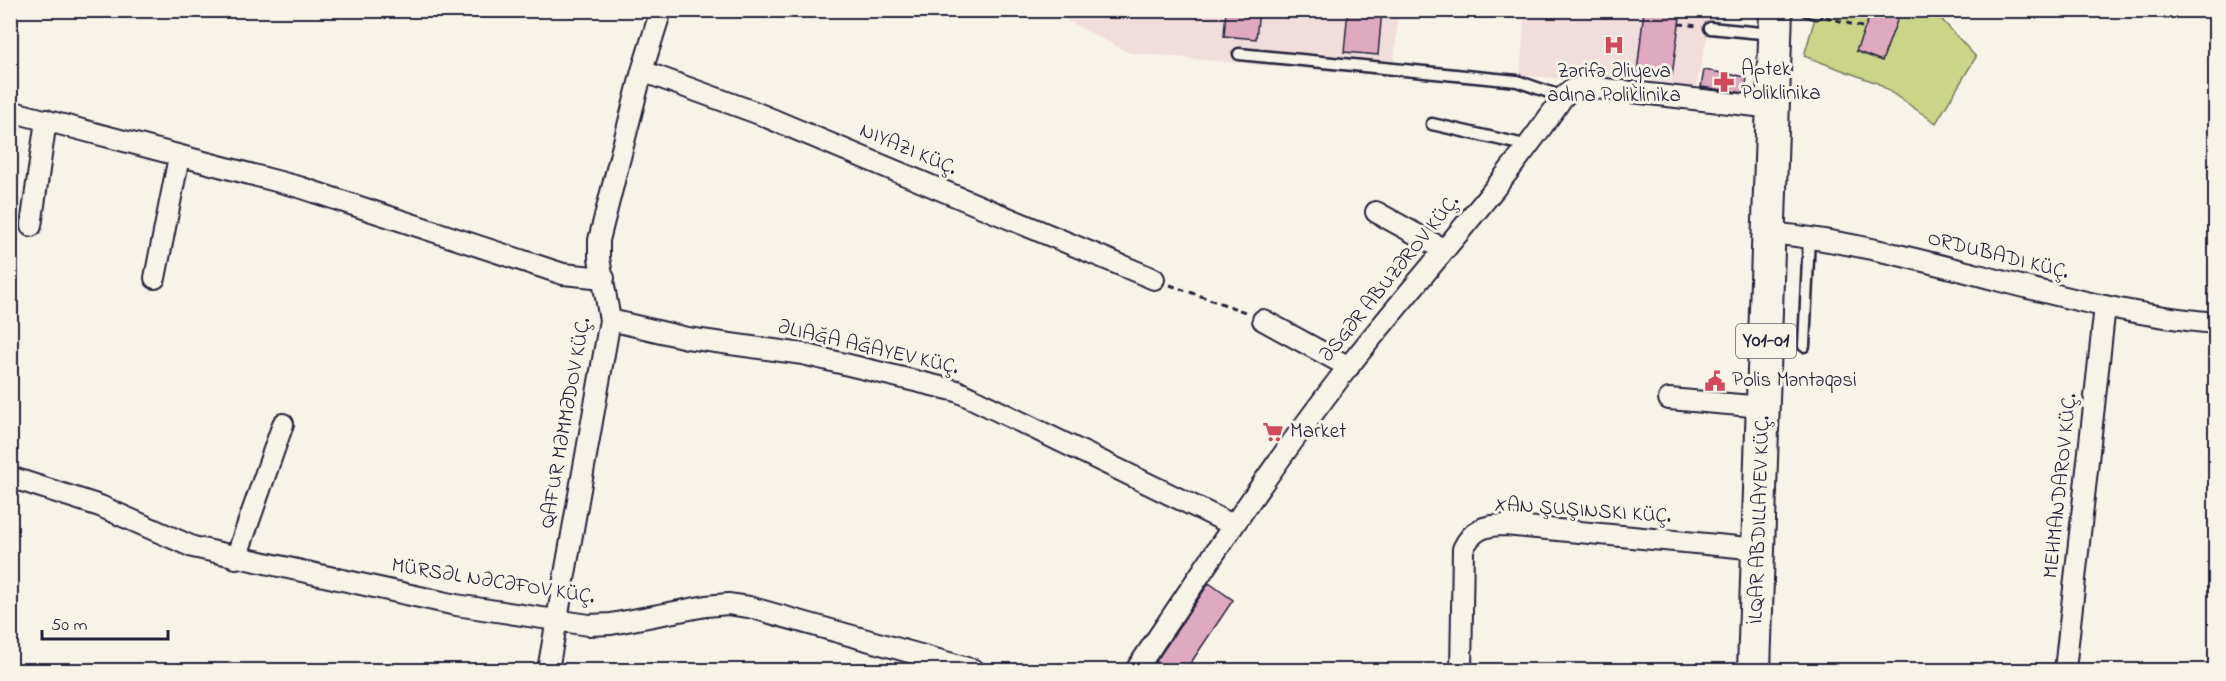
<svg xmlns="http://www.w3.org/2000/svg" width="2226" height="681" font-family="'Indie Flower',sans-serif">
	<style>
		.built { fill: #f0dddc }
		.green { fill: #cad588; stroke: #767c62; stroke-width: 1.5 }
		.building { fill: #dfa9bf; stroke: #22223b; stroke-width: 1.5 }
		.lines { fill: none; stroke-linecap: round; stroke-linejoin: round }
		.lane-casing { stroke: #22223b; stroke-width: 15 }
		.street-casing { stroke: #22223b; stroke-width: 24 }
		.primary-casing { stroke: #22223b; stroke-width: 36 }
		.path { stroke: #22223b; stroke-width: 3; stroke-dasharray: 6 4.5; stroke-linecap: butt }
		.lane { stroke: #f7f3e8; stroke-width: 10 }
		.street { stroke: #f7f3e8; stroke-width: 20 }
		.primary { stroke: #f7f3e8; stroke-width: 32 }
		.labels { text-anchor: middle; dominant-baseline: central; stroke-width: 6; stroke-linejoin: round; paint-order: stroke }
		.shield { fill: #f7f3e8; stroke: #62616f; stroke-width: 1.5 }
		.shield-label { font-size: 20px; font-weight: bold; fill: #22223b }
		.poi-label { font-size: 21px; fill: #22223b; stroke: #f7f3e8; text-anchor: start }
		.street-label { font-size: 21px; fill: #22223b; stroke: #f7f3e8 }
	</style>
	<rect width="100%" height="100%" fill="#f7f3e8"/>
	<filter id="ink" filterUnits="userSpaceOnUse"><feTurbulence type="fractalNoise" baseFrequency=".0167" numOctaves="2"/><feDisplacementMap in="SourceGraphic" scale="12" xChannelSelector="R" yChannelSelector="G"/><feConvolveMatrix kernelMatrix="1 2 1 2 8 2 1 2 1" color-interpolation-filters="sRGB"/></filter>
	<g filter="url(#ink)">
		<path class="built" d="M1049 11H1398L1393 77 1130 53Z
			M1525 11H1713L1695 91 1520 75Z"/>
		<path class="green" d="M1933 10 1976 57 1936 123 1877 83 1804 56 1817 11Z"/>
		<path class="building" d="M1226 10H1259L1256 39 1224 36Z
			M1348 10H1382L1378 55 1344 52Z
			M1644 10H1681L1672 76 1637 72Z
			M1872 10 1898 18 1882 61 1856 51Z
			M1704 70 1747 77 1745 93 1701 87Z
			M1209 583 1233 600 1186 670H1150Z"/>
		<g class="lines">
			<g class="lane-casing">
				<path id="lane" d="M1806 10 1816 13
					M1710 28 1772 34
					M1239 54 1517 81 1563 97
					M1432 124 1529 146
					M1804 346 1809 237"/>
			</g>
			<g class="street-casing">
				<path id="street" d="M642 71 757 113 1154 279
					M10 111 299 187 563 274 604 278
					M1376 212 1443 249
					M31 226 46 120
					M1770 233C1921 247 2064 311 2216 323
					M155 278 179 157
					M610 320 687 338 803 354 957 391 1233 525
					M1263 320 1349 367
					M1669 399 1764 407
					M10 477 100 506 193 547 456 605 589 625 611 624 706 606 728 604 749 607 974 670
					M236 558 283 424
					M548 670 610 320 599 258V240L642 71 661 10
					M1136 670C1205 567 1273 464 1349 366 1420 276 1498 192 1563 97L1571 90 1587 87 1774 108
					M1461 670 1463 549C1472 530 1484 525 1505 525L1759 549
					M2065 670 2105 306"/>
			</g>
			<g class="primary-casing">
				<path id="primary" d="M1754 670 1776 10"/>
			</g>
			<path class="path" d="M1826 17 1865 28
				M1679 24 1699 26
				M1170 285 1248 313"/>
			<use href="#lane" class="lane"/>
			<use href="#street" class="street"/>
			<use href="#primary" class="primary"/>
		</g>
	</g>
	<defs>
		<g id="hospital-bare" transform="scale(1.62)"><path d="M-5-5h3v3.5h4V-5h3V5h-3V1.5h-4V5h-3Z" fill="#d1495b" stroke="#f7f3e8" stroke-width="2.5" paint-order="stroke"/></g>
		<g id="pharmacy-bare" transform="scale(1.62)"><path d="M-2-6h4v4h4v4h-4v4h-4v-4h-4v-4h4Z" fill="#d1495b" stroke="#f7f3e8" stroke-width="2.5" paint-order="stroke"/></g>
		<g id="civic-bare" transform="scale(1.62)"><path d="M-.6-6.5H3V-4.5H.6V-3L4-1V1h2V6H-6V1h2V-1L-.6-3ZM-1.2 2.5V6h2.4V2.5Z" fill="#d1495b" stroke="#f7f3e8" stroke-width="2.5" paint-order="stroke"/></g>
		<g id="supermarket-bare" transform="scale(1.62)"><path d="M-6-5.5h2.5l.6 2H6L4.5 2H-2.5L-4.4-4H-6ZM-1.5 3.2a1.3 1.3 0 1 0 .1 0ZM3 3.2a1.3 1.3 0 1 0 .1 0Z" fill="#d1495b" stroke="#f7f3e8" stroke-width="2.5" paint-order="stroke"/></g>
	</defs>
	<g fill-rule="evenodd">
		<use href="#hospital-bare" x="1614" y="45"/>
		<use href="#pharmacy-bare" x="1724" y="82"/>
		<use href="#civic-bare" x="1715" y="381"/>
		<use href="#supermarket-bare" x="1273" y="432"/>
	</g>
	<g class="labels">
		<rect class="shield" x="1736" y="324" width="60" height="34" rx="4.5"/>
		<g class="shield-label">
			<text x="1766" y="341">Y01-01</text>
		</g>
		<g class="poi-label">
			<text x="1741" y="70">Aptek<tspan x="1741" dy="24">Poliklinika</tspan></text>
			<text x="1614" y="72" text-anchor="middle">Zərifə Əliyeva<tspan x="1614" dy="24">adına Poliklinika</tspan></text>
			<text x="1732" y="381">Polis Məntəqəsi</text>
			<text x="1290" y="432">Market</text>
		</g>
		<g class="street-label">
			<text transform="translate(908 150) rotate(23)">NIYAZI KÜÇ.</text>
			<text transform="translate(1998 256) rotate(14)">ORDUBADI KÜÇ.</text>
			<text transform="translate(1390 279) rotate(-51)">ƏSGƏR ABUZƏROV KÜÇ.</text>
			<text transform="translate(868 348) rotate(13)">ƏLIAĞA AĞAYEV KÜÇ.</text>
			<text transform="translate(566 423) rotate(-80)">QAFUR MƏMMƏDOV KÜÇ.</text>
			<text transform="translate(2061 486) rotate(-84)">MEHMANDAROV KÜÇ.</text>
			<text transform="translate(1583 511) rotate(4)">XAN ŞUŞINSKI KÜÇ.</text>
			<text transform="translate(1760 520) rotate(-88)">İLQAR ABDILLAYEV KÜÇ.</text>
			<text transform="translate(493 582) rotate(9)">MÜRSƏL NƏCƏFOV KÜÇ.</text>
		</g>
	</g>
	<rect width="2226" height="681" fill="none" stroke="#f7f3e8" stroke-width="36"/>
	<rect x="18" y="18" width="2190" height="645" fill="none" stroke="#22223b" stroke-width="2" filter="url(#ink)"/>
	<path d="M42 630v9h126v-9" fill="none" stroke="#22223b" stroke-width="3"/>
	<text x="51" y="630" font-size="18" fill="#22223b" stroke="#f7f3e8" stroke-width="4.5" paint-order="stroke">50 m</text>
</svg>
